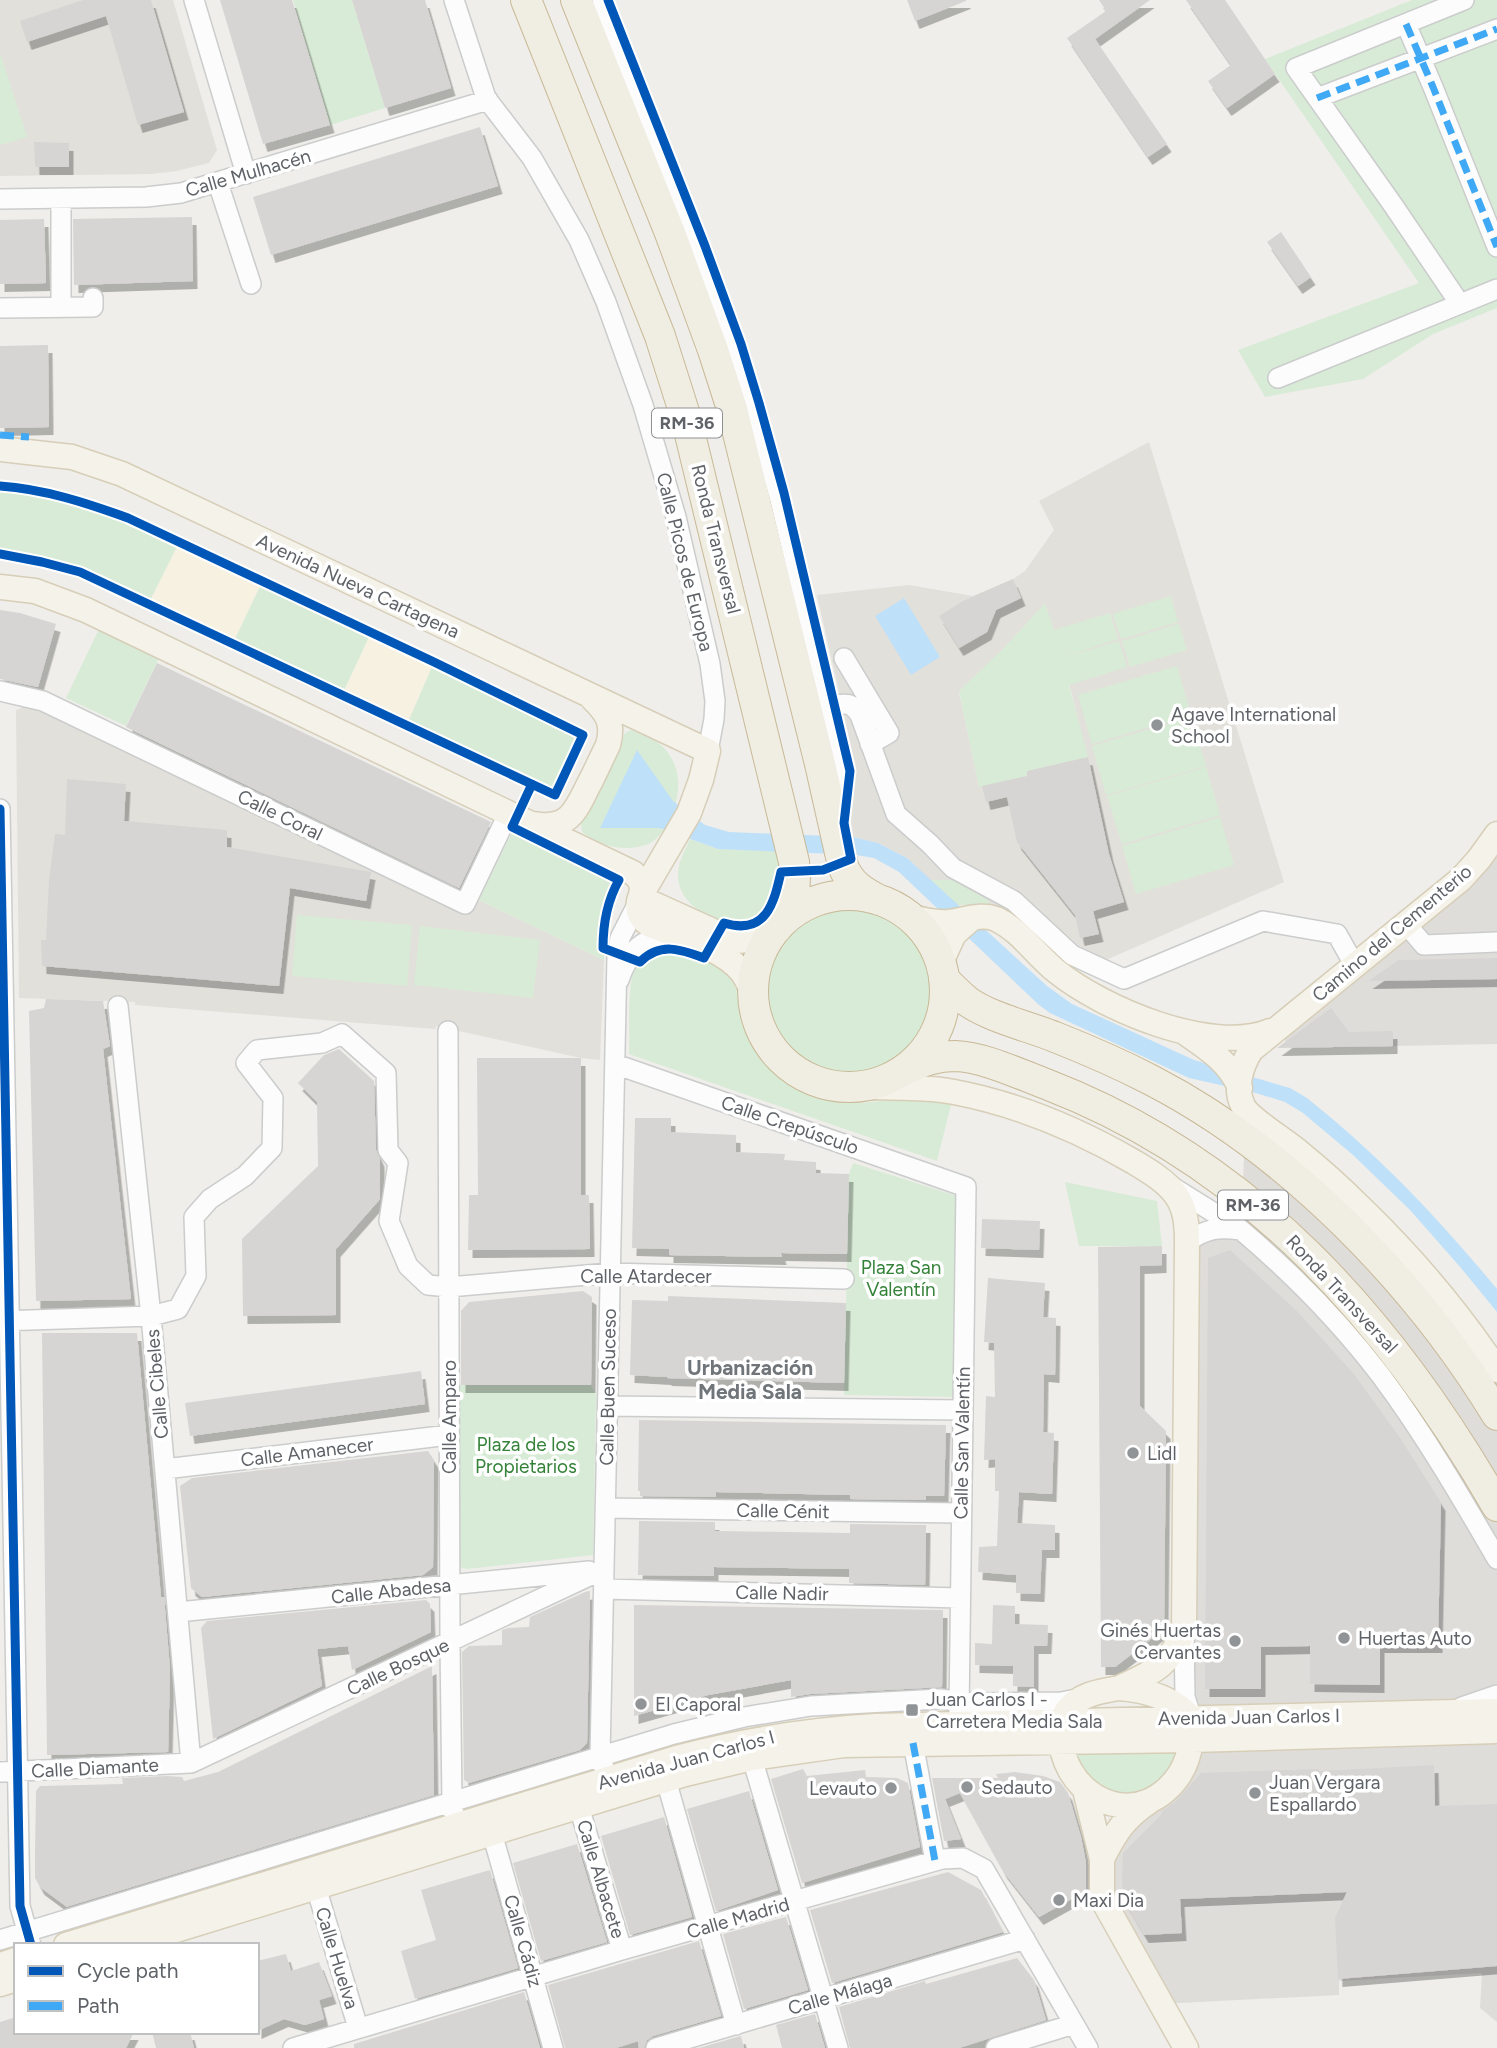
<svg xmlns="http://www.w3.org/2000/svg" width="1497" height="2048" font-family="Figtree,sans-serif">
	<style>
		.industrial { fill: #dfddda }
		.education { fill: #e2e0da; fill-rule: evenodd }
		.green { fill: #d8ebd6 }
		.sand { fill: #f6f1e1 }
		.water { fill: #bfe0f9 }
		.building { fill: #d6d5d3; filter: url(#shadow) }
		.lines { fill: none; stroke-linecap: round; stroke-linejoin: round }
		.minor-casing { stroke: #cbcccc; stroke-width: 22 }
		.major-casing { stroke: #d7ceb8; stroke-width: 27 }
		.highway-casing { stroke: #c8b996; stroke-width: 32 }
		.minor { stroke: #fdfcfc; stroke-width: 19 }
		.major { stroke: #f4f2e9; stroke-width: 24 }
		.highway { stroke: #f0ede3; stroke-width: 30 }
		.quiet { stroke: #3fa9f5; stroke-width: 7; stroke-dasharray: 14 7; stroke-linecap: butt }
		.cycleway-casing { stroke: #fff; stroke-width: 13 }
		.cycleway { stroke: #0057b8; stroke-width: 9 }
		.poi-dot { fill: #919496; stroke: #fff; stroke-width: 2.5 }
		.labels { text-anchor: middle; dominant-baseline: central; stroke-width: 7; stroke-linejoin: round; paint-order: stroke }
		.shield { fill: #fff; stroke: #8f9295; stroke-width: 2 }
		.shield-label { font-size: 18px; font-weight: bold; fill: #5f6368 }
		.street-label { font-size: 19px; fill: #5f6368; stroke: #fff }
		.poi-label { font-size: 19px; fill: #5f6368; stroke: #fff; text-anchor: start }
		.park-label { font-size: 19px; fill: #348238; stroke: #fff }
		.neighbourhood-label { font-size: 21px; font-weight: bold; fill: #70757a; stroke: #fff }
	</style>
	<defs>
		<filter id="shadow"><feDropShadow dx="4.5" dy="8" stdDeviation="0" flood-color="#0004"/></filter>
	</defs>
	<rect width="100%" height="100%" fill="#efeeea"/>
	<path class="industrial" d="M1497 834V1044L1288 1048 1280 1027Z
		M1245 1109 1497 1370V2022L1480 2008 1482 1973 1339 1981V1995L1160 2004 1105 1904 1110 1841 1174 1783 1187 1242 1242 1229Z"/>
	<path class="education" d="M0 0H173L217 150 209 163 177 171 151 174 0 176Z
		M1149 442 1284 882 1081 971 1005 908 989 904 956 905 907 858 878 843 853 837 851 822 856 768 817 595 909 585 973 596 1013 579 1025 571 1054 530 1039 501ZM1045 604 1071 691 1087 757 1027 771V776L979 786 959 692 1005 647Z
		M35 703 473 911 479 900 604 960 600 1060 581 1058 436 1026 435 1029 135 1005V1002L19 998 16 710Z"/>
	<path class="green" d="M293 0H352L385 108 330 125Z
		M1412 0H1497V308L1433 334 1363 379 1265 397 1238 350 1419 283 1265 59Z
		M0 53 27 137 0 145Z
		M0 486C64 491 122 515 179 543L149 603 80 572 42 562 0 554Z
		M262 582 371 633 342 695 233 643Z
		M1171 596 1178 622 1121 639 1113 614Z
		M1045 603 1054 630 1110 613 1118 639 1061 658 1119 641 1127 667 1069 685 1088 757 1027 771V776L979 787 959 691 1005 647Z
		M1179 624 1187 650 1130 667 1122 641Z
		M99 629 159 658 126 726 66 698Z
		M434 662 583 735 555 795 407 724Z
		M1177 666 1191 715 1092 744 1078 695Z
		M1191 717 1206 766 1106 795 1092 746Z
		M631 730C642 735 656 739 664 748 685 771 680 800 667 824 663 832 657 840 648 844 626 853 600 846 582 832L581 823 625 733Z
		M1206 767 1220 815 1122 844 1107 796Z
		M1220 817 1234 865 1136 894 1122 846Z
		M514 828 620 879 606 915 604 960 479 900Z
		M690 839 718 849 776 851C777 860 780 869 780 878 779 898 766 923 744 926 739 927 733 925 728 924 705 917 678 902 678 875 678 862 685 850 690 839Z
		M930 880H952L988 900 989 904 956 905Z
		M754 991a95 95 0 1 1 190 0a95 95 0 1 1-190 0Z
		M297 915 412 925 407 986 292 976Z
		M420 926 540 940 533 998 414 985Z
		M669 948C691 951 721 960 733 982 738 991 738 1002 740 1013 745 1037 758 1060 777 1076 797 1093 823 1103 850 1103 884 1103 918 1092 951 1105L937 1161 629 1054C630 1033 627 989 634 971 638 957 655 948 669 948Z
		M853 1163 957 1196 953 1397 844 1395 849 1174Z
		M1065 1182 1157 1201 1162 1246H1079Z
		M459 1385H591L596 1395 593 1555 467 1569 457 1566V1394Z
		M1192 1740 1180 1775 1112 1803 1063 1752Z"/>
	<path class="sand" d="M179 543 262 582 233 643 149 603Z
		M371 633 434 662 407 724 342 695Z"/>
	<path class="water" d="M904 598 940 657 911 675 875 616Z
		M637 750 673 801 705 825 729 832 853 837 878 843 907 858 1047 986 1072 1004 1194 1060 1290 1088 1307 1098C1378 1154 1439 1219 1497 1289V1312L1461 1268 1410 1210 1353 1155 1303 1113 1285 1102 1256 1093 1189 1078 1050 1013 1039 1005 899 872 874 858 856 855 718 849 660 828H600Z"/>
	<path class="building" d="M83 0H151L184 112 138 125 106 16 27 42 20 21Z
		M220 0H292L330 125 263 144Z
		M352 0H425L451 88 385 108Z
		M907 0H966V1L915 21Z
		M1099 0H1150L1095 39 1167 144 1148 157 1067 38 1106 11Z
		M1186 0H1225L1275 74 1227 108 1208 81 1231 65Z
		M480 127 498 186 271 255 253 197Z
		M34 142 69 143V167H35Z
		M192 217 193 281 74 285 73 219Z
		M44 219 46 283 0 284V220Z
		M1281 232 1311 277 1298 286 1267 242Z
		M48 345 49 427 0 428V346Z
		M1013 579 1021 598 996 610 987 632 959 648 939 616 963 601Z
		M0 610 20 613 56 624 38 687 0 679Z
		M157 663 491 822 459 888 126 727Z
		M1088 757 1109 854 1124 902 1093 911 1099 934 1080 938 1075 915 1017 842 1007 797 986 802 982 786 1027 776V771Z
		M67 779 126 784 124 821 227 830V847L371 872 366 901 290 888 279 986 42 966 41 940H46L49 880 55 834 65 835Z
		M1497 958V979L1368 981 1399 960Z
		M46 999 103 1001 110 1046 103 1049 131 1299 36 1301 29 1011 44 1008Z
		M1331 1008 1349 1032 1393 1031V1046L1277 1048Z
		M339 1049 374 1081 376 1150 380 1159V1199L336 1249V1315L243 1316 242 1239 318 1166 317 1102 298 1083 324 1055Z
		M477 1058H581V1195H589L590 1249 468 1250 469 1195H478Z
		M635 1118H671V1132L736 1135V1152L785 1154 784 1160 816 1162V1173L849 1174 847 1254 781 1253 782 1257 669 1255V1249L632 1248Z
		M982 1219 1040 1221 1039 1250 981 1248Z
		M1162 1246V1265L1140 1266V1406L1166 1431 1164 1629 1115 1667H1101L1098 1247Z
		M1230 1250 1297 1311 1354 1374 1398 1435 1441 1503 1438 1645H1380V1685L1310 1684V1646L1261 1647V1689H1205L1208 1258Z
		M988 1278 1045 1283 1043 1317 1056 1318 1055 1375 1044 1374 1043 1432 1054 1433 1052 1494 1019 1492 1017 1523 1055 1525V1550H1042L1040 1594 1016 1593V1575L978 1572 979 1547 997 1546 999 1491H995V1459L984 1460 986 1396 995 1397 994 1343 984 1342Z
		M583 1291 592 1297 591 1385H461V1311L469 1302Z
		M668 1296 846 1303 844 1383 667 1378V1377L630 1375 632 1300 668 1301Z
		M42 1333H137L161 1597H164L170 1669 168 1752 47 1755Z
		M421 1371 425 1404 190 1436 185 1403Z
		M639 1420 946 1425 944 1496H926V1500L850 1499V1495L716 1492V1497L640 1496V1491H638Z
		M428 1451 434 1460 433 1567 423 1575 202 1597 191 1588 180 1486 192 1478Z
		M639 1521 715 1522V1531L850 1533V1524L926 1525 925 1585 849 1583V1569L714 1567V1576L638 1575Z
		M590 1591 587 1743 580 1750 469 1783 464 1780 462 1652 469 1646 502 1645V1630L508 1628 529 1627 530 1617 585 1592Z
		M426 1600 430 1604 431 1632 352 1670 348 1646 317 1649 322 1686 213 1739 201 1628 207 1621Z
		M634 1605 943 1610 942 1687 810 1694 791 1697V1680L708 1695 634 1716Z
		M993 1605 1015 1606V1624L1048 1625 1047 1646H1034V1687L1013 1686V1666L975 1665V1643L992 1644Z
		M432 1666 434 1795 69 1906 67 1907 40 1887 35 1878V1855L36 1791 40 1786 123 1784 122 1778 167 1776 182 1777 184 1781 218 1772Z
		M1434 1765 1435 1806 1497 1804V1966L1338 1979 1335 1918 1347 1892 1180 1899 1182 1933 1144 1935 1124 1901 1122 1881 1123 1853 1162 1814 1161 1812 1175 1802 1201 1773 1319 1769V1771Z
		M803 1769 807 1776 865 1770 866 1777 897 1778 908 1783 920 1847 802 1883 771 1779Z
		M1015 1772 1043 1776 1060 1782 1068 1793 1081 1837 1086 1863V1891L1039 1917 1003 1871 960 1793 945 1799 961 1839 944 1841 932 1778H998L996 1774Z
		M749 1791 778 1890 716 1911 687 1809Z
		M664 1817 692 1917 630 1935 601 1836Z
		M577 1844 607 1942 541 1961 513 1863Z
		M490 1870 518 1968 415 1999 401 1951 436 1940 421 1890Z
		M948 1872 981 1890 1003 1932 832 1983 810 1910Z
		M786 1917 808 1990 744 2009 723 1934Z
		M699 1941 721 2016 653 2036 647 2040 644 2048H639L638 2041 616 2048H565L548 1985Z
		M286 1954 291 1971 319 1962 332 1996 319 2000 324 2019 305 2025 284 2019 257 2031V1961Z
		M1017 1958 1034 1980 1046 2020 959 2048H850L839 2007 925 1981 926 1984Z
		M524 1992 540 2048H354V2044Z
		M815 2014 825 2048H782L776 2025Z
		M16 2017V2032H134L126 2048H0V2022Z
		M152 2032H190L194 2048H156Z
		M741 2036 744 2048H699L737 2037Z"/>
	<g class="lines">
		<g class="minor-casing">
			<path id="minor" d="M194 0 246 174
				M454 0 486 98 532 158 579 240 606 302 643 405 676 517 710 664 715 701 714 719 708 751
				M602 0 699 246 738 351 780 500 840 752 841 763 839 812
				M1406 24 1433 87 1497 247
				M1317 98 1497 29
				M218 183 251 284
				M0 199 146 197 181 193 488 100
				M1460 304 1393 205 1296 68 1464 0
				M61 306V198
				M0 308 93 307V298
				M1278 378 1497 289
				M844 658 889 733 870 744
				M0 691 43 701 465 904 509 812
				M829 706C845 704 850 700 860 715L896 814 930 844 953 868 1014 901 1072 955 1124 979 1263 921 1337 934 1355 966
				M0 809 20 1906 31 1945
				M1406 924 1424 945 1497 942
				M619 980C629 950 643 936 675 935
				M118 1006 151 1316 191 1763
				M448 1031 450 1643 452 1803 454 1814
				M615 1064 966 1187 959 1713
				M1171 1186 1240 1229
				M1187 1242C1207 1228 1218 1227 1241 1230 1293 1274 1341 1323 1382 1377 1425 1435 1461 1497 1497 1559
				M0 1321 151 1316 178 1309 196 1276 194 1217 210 1199 245 1176 272 1148 273 1098 246 1063 257 1050 322 1043 342 1034 386 1073 388 1150 398 1163 389 1221 408 1266 428 1285 449 1287 610 1273 844 1279
				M608 1406 963 1410
				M165 1469 449 1435
				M605 1508 961 1513
				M604 1589 960 1598
				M178 1612 589 1571
				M1184 1630 1185 1697 1192 1719
				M1462 1707 1497 1695
				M913 1743 935 1861
				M752 1758 838 2048
				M604 1768 600 1756 617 957 620 938 639 901
				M0 1772 191 1763 604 1569
				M666 1780 736 2025
				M579 1807 622 1950
				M492 1833 553 2048
				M316 1887 358 2028
				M0 1940 674 1734 744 1717 811 1706 940 1699 976 1703 1061 1702 1082 1698
				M293 2048 622 1950 942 1859 963 1858 984 1869 1088 2048
				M656 2048 1025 1939
				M996 2048 1074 2024"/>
		</g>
		<g class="major-casing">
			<path id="major" d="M0 449 72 457 122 474 708 751 701 780 689 813 641 895C636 907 638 918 650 925 677 936 723 948 742 972 750 982 753 995 755 1007
				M0 587 35 591 86 610 633 873C641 880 643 885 641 895
				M534 824C567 830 575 813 588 786 595 773 601 759 608 745 614 723 608 714 592 698
				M1497 834 1479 859 1461 879 1251 1050C1241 1066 1234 1088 1243 1106 1249 1119 1288 1142 1300 1153 1321 1170 1341 1188 1360 1207 1411 1256 1458 1312 1497 1370
				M639 901H647L735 941 756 940 773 933
				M907 915C921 920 934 923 949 922 964 920 982 913 996 919 1020 930 1036 955 1056 971 1103 1009 1211 1055 1270 1031
				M941 962 954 934 972 918
				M1187 1034C1209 1049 1230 1063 1240 1088
				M852 1087C885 1088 921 1086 954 1092 1017 1104 1079 1130 1134 1162 1149 1171 1166 1181 1176 1195 1186 1209 1187 1226 1187 1242L1184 1630C1169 1667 1153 1672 1119 1688
				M1119 1688C1146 1690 1174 1698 1192 1719 1192 1748 1188 1771 1165 1791 1120 1829 1059 1787 1061 1733 1062 1725 1062 1719 1066 1712 1077 1695 1100 1691 1119 1688Z
				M1085 1790 1102 1859V1895L1105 1904 1186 2048
				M1102 1859C1115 1833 1124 1818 1150 1801
				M66 1945 680 1757C745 1740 808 1730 875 1726L1497 1711
				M127 1945 685 1774 752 1758 844 1745 1192 1740 1497 1731
				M0 1965 16 1960
				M0 1984 16 1979"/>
		</g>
		<g class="highway-casing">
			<path id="highway" d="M526 0 635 273 660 336 686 418 794 862C797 888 794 908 777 928
				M576 0 670 233 713 350 732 409 820 764 843 866C850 884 863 892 879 900
				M753 991a96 96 0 1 1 192 0a96 96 0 1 1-192 0Z
				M944 979C951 987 959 994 967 1001 991 1018 1028 1026 1055 1037 1088 1050 1120 1064 1151 1080 1290 1152 1416 1282 1497 1415
				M904 1070C919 1062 938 1056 955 1056 984 1057 1019 1074 1046 1084 1251 1163 1389 1319 1497 1506"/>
		</g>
		<use href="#minor" class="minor"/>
		<use href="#major" class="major"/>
		<use href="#highway" class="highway"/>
		<path class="quiet" d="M1406 24 1433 87 1497 247
			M1317 98 1497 29
			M0 435 29 437
			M913 1743 935 1861"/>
		<g class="cycleway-casing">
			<path id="cycleway" d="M0 486C44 489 87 503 128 518L434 662 583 735 555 795 80 572 42 562 0 554
				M532 784 512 827 619 880C607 901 603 924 603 948L640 962C660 942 680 949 704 958L724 923C766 936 774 903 781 872L823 870 851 859 844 823 850 771 784 493 759 403 741 344 705 246 608 0
				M0 809 20 1906 31 1945"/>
		</g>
		<use href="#cycleway" class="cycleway"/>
	</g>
	<g class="poi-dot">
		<circle cx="1157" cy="725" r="7"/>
		<circle cx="1133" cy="1453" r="7"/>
		<circle cx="1344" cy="1638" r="7"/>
		<circle cx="1235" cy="1641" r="7"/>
		<circle cx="641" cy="1704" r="7"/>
		<rect x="905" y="1703" width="14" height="14" rx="3.5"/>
		<circle cx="967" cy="1787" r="7"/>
		<circle cx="891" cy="1788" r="7"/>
		<circle cx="1255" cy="1793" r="7"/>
		<circle cx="1059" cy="1900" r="7"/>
	</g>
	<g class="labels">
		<g class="shield">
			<rect x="652" y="408.5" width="70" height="29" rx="5"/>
			<rect x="1218" y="1190.5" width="70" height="29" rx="5"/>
		</g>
		<g class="shield-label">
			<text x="687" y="423">RM-36</text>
			<text x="1253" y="1205">RM-36</text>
		</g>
		<g class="street-label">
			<text transform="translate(248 173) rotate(-16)">Calle Mulhacén</text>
			<text transform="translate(716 539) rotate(76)">Ronda Transversal</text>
			<text transform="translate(685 562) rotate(76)">Calle Picos de Europa</text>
			<text transform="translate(358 586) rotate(25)">Avenida Nueva Cartagena</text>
			<text transform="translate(280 815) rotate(26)">Calle Coral</text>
			<text transform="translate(1392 933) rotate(-40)">Camino del Cementerio</text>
			<text transform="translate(790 1125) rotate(19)">Calle Crepúsculo</text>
			<text x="646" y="1276">Calle Atardecer</text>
			<text transform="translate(1342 1294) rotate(47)">Ronda Transversal</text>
			<text transform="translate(157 1384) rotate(-95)">Calle Cibeles</text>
			<text transform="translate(608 1387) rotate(-89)">Calle Buen Suceso</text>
			<text transform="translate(449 1417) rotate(-90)">Calle Amparo</text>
			<text transform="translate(962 1443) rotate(-89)">Calle San Valentín</text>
			<text transform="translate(307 1452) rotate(-7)">Calle Amanecer</text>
			<text transform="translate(783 1511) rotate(1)">Calle Cénit</text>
			<text transform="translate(391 1591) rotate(-6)">Calle Abadesa</text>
			<text transform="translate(782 1593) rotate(1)">Calle Nadir</text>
			<text transform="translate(398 1667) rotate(-25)">Calle Bosque</text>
			<text transform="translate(1249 1717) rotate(-1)">Avenida Juan Carlos I</text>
			<text transform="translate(686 1760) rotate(-15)">Avenida Juan Carlos I</text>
			<text transform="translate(95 1768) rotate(-3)">Calle Diamante</text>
			<text transform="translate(601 1879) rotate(73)">Calle Albacete</text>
			<text transform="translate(738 1918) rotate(-16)">Calle Madrid</text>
			<text transform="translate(523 1941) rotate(74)">Calle Cádiz</text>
			<text transform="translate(337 1958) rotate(73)">Calle Huelva</text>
			<text transform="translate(840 1994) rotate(-16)">Calle Málaga</text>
		</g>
		<g class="poi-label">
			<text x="1171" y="714">Agave International<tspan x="1171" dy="22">School</tspan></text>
			<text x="1147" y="1453">Lidl</text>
			<text x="1221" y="1630" text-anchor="end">Ginés Huertas<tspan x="1221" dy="22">Cervantes</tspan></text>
			<text x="1358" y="1638">Huertas Auto</text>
			<text x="926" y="1699">Juan Carlos I -<tspan x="926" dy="22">Carretera Media Sala</tspan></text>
			<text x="655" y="1704">El Caporal</text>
			<text x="1269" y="1782">Juan Vergara<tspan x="1269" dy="22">Espallardo</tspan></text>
			<text x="981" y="1787">Sedauto</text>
			<text x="877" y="1788" text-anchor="end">Levauto</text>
			<text x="1073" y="1900">Maxi Dia</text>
		</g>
		<g class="park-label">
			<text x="901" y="1267">Plaza San<tspan x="901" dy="22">Valentín</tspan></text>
			<text x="526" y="1444">Plaza de los<tspan x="526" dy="22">Propietarios</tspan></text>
		</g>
		<g class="neighbourhood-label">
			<text x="750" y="1367">Urbanización<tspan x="750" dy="24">Media Sala</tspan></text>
		</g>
	</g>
	<rect x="14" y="1943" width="245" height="91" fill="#ffffff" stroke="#bfc1c3" stroke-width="2"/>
	<rect x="28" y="1966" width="35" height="10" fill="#0057b8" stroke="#bfc1c3" stroke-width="2"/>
	<text x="77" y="1978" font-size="21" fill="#5f6368">Cycle path</text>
	<rect x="28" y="2001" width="35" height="10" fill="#3fa9f5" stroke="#bfc1c3" stroke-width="2"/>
	<text x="77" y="2013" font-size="21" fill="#5f6368">Path</text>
</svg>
